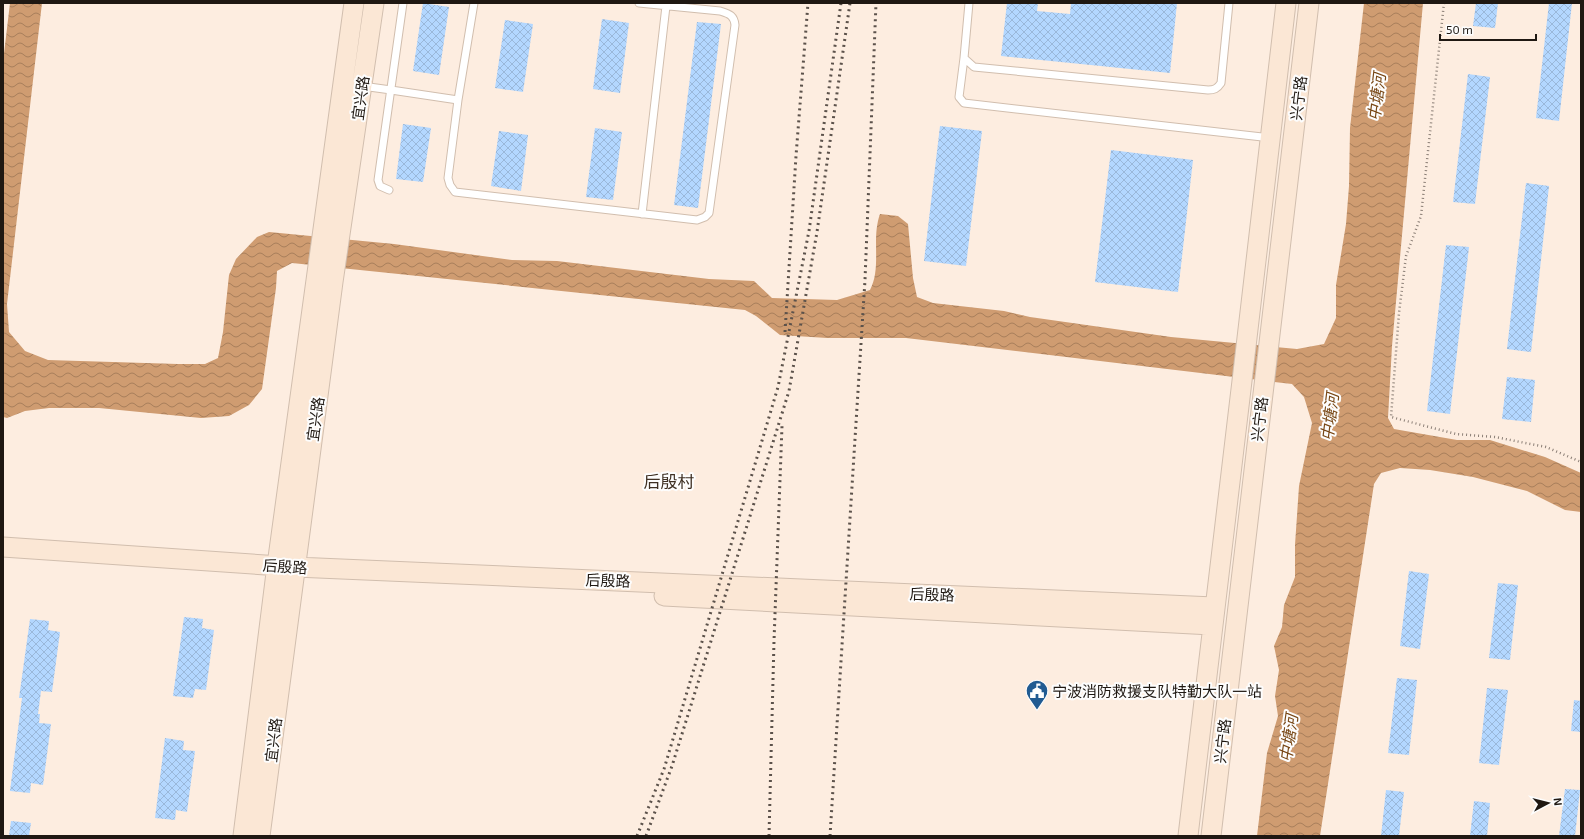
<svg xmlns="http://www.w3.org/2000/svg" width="1584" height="839" font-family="'Exo 2','Noto Sans SC',sans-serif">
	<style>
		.water { fill: url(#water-waves) }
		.building { fill: url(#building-cross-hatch) }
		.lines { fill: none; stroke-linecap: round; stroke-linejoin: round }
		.lane-casing { stroke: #d1beae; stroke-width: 9 }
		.secondary-casing { stroke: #d1beae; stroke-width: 21 }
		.path { stroke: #8b7f76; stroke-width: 2.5; stroke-dasharray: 1 3; stroke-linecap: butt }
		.lane { stroke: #fff; stroke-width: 7 }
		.secondary { stroke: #fbe7d5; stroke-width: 19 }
		.rail { stroke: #5c524b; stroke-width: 3; stroke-dasharray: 2 4; stroke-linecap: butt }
		.labels { text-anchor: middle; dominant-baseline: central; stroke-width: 4; stroke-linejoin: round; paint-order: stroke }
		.street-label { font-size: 15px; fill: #1f1812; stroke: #fdfdfd }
		.poi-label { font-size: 15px; fill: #1f1812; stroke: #fdfdfd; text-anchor: start }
		.water-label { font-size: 16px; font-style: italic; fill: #784715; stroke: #fdfdfd }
		.quarter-label { font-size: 17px; fill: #3f3023; stroke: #fdfdfd }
	</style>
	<defs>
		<pattern id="water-waves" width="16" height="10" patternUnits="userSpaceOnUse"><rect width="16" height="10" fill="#cf9c71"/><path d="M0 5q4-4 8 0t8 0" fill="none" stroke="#a77e5b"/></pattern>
		<pattern id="building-cross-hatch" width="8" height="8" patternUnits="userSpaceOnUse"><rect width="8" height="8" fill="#b3d7ff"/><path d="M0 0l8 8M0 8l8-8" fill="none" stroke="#9ab8da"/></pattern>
	</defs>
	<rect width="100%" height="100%" fill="#fdede0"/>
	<path class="water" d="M10 3H42L7 304 9 332 25 351 48 360 178 364H205L218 358 223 332 229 275 236 259 257 237 269 232 394 244 512 260 557 261 709 279 754 281 772 298 837 300 870 290C882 267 871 239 880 214L898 216 908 224 913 278 917 297 933 303 1004 311 1030 317 1171 337 1297 349 1324 344 1336 318V285L1346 224 1349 186 1350 128 1364 3H1423L1392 346 1388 418 1394 429 1457 440H1490L1545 457 1581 473V512L1565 510 1527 491 1473 477 1430 470 1400 468 1381 473 1374 484 1320 836H1257L1267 753 1278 716 1275 696 1279 670 1274 646 1282 627 1284 605 1295 577V545L1299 486 1312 423 1304 397 1292 384 906 338H827L780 335 756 316 745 310 292 263 277 271 276 288 262 389 249 405 229 416 201 418 99 408H49L25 411 7 418 3 417V62Z"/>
	<path class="building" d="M423 3 449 7 439 75 413 71Z
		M1007 3H1038L1037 11 1070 14 1071 3H1177L1170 73 1001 56Z
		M1476 3H1498L1495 28 1473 26Z
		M1549 3H1572L1559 121 1536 118Z
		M602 19 629 23 620 93 593 89Z
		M505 20 533 24 523 92 495 88Z
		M697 22 721 24 698 208 674 205Z
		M1468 74 1490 77 1475 204 1453 202Z
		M403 124 431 128 423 182 396 179Z
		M940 126 982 131 966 266 924 261Z
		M595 128 622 132 613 200 586 197Z
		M499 131 528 135 521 191 491 186Z
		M1111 150 1193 160 1178 292 1095 282Z
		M1526 183 1549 186 1531 352 1507 349Z
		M1446 245 1469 247 1450 414 1427 411Z
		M1507 377 1535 380 1531 422 1502 419Z
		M1409 571 1429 574 1420 649 1400 646Z
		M1498 583 1518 585 1510 660 1489 658Z
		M184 617 203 619 202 628 214 630 206 690 195 689 193 698 173 696Z
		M30 619 49 621 48 630 60 632 52 692 41 691 38 714H40L39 723 51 724 43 785 31 783 30 793 10 791 22 698H19Z
		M1397 678 1417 680 1409 755 1388 753Z
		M1487 688 1508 690 1499 765 1479 763Z
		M1574 700 1581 701V732L1571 731Z
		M165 738 184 741 183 750 195 751 187 812 176 810 175 820 155 818Z
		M1565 789 1580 790 1575 836H1559Z
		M1386 790 1404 792 1399 836H1381Z
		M1474 801 1490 803 1487 836H1470Z
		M11 821 31 823 29 836H9Z"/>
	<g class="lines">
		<g class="lane-casing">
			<path id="lane" d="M474 3 458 100 448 178 450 185 455 192 697 220 705 217 709 213 735 25C734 15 729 14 720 11L639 3
				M969 3 964 58 974 67 1208 90C1214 90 1217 89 1221 83L1229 3
				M964 58 959 97 964 103 1271 138
				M362 86 391 90 458 100
				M389 190 380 186 378 180 403 3
				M642 214 666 6"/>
		</g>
		<g class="secondary-casing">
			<path id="secondary" d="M3 547 295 567 1214 607
				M664 596 1212 625
				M243 836 277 565 354 3
				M260 836 333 282 374 3
				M1188 836C1220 558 1255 281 1286 3
				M1211 836 1309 3"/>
		</g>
		<path class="path" d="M1444 3 1421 216 1406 256 1399 313 1391 417 1456 434 1495 437 1546 447 1581 462"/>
		<use href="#lane" class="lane"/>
		<use href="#secondary" class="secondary"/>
		<path class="rail" d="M785 332 796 156 808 3
			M637 836 664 769 778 387 809 231 841 3
			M646 836 672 766 789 391 817 232 850 3
			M769 836 774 641 782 426
			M830 836 865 280 876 3"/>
	</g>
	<defs>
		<g id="civic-pin" transform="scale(1.15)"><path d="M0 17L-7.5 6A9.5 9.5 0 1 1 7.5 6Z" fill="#215b92" stroke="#fdfdfd"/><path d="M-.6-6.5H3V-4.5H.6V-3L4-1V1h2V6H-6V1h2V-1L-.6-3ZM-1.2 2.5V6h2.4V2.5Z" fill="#fff"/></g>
	</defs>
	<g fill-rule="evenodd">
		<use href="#civic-pin" x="1037" y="691"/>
	</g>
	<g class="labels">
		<g class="street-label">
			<text transform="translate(360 98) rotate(-82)">宜兴路</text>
			<text transform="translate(1298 98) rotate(-83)">兴宁路</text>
			<text transform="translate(315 419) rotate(-82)">宜兴路</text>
			<text transform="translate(1259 419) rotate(-83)">兴宁路</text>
			<text transform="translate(285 566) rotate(4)">后殷路</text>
			<text transform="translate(608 580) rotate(2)">后殷路</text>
			<text transform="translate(932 594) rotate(2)">后殷路</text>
			<text transform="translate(273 740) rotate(-83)">宜兴路</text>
			<text transform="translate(1222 741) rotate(-83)">兴宁路</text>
		</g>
		<g class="poi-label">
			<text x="1052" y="691">宁波消防救援支队特勤大队一站</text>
		</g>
		<g class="water-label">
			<text transform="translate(1376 97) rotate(-83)">中塘河</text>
			<text transform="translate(1329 417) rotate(-83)">中塘河</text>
			<text transform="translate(1288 738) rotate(-82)">中塘河</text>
		</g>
		<g class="quarter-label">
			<text x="669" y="481">后殷村</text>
		</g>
	</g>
	<rect width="1584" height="839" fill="none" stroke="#1f1812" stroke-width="8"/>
	<g transform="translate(1548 803) rotate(83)" stroke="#fdfdfd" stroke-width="3" paint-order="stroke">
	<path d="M0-3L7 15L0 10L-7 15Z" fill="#1f1812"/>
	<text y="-6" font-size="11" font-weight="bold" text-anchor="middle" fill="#1f1812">N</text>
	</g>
	<path d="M1440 34v6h96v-6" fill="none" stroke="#1f1812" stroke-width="2"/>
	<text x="1446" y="34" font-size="12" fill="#1f1812" stroke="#fdfdfd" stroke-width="3" paint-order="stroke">50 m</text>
</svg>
